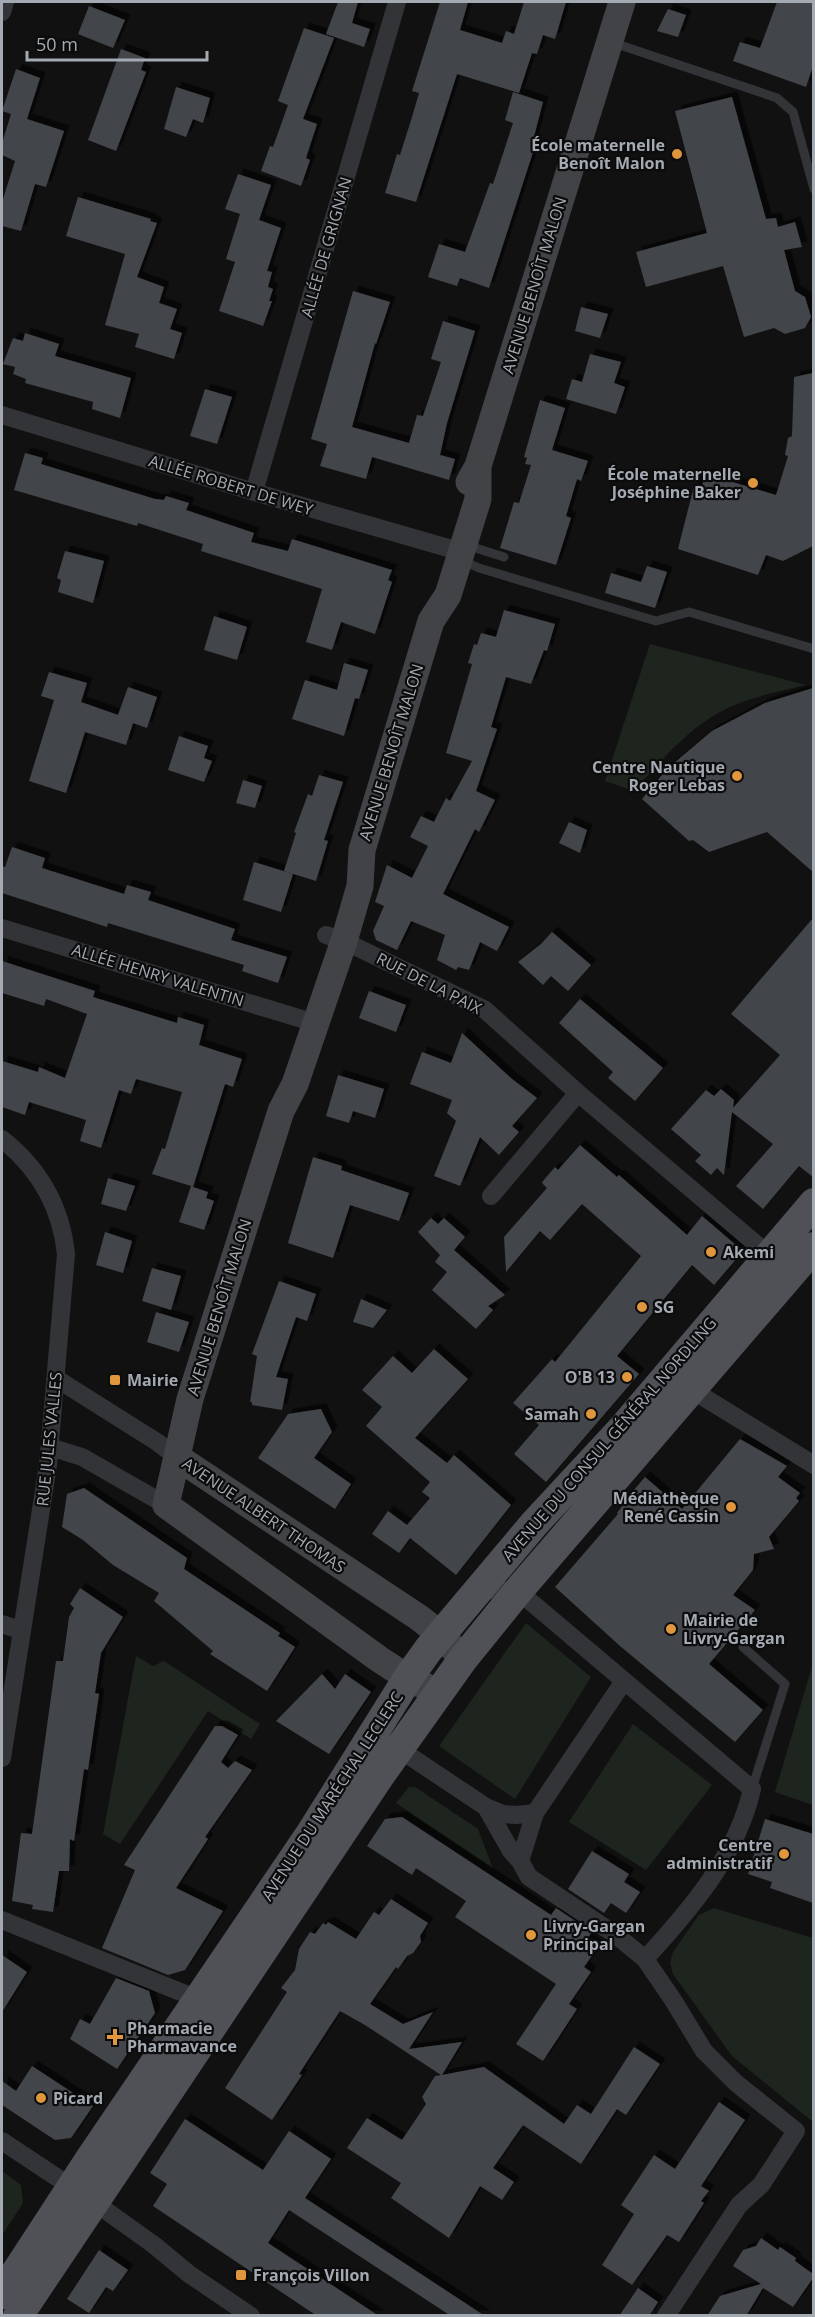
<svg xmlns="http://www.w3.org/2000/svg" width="815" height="2317" font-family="'Open Sans',sans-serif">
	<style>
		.green { fill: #1e251e }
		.building { fill: #434448; filter: url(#shadow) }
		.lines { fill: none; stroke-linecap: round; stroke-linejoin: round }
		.lane { stroke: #333437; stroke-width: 9 }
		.street { stroke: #333437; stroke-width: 18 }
		.secondary { stroke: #414347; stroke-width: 27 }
		.primary { stroke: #4f5156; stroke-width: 30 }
		.poi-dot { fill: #df963d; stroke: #0c0c0d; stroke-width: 2 }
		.labels { text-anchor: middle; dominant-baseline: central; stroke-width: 4.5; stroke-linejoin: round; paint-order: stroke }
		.poi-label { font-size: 16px; font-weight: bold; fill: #a4aab2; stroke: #0c0c0d; text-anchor: start }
		.street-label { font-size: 16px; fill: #a4aab2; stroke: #0c0c0d }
	</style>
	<defs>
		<filter id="shadow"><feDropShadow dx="5.5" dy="-5.5" stdDeviation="0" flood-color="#0009"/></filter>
	</defs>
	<rect width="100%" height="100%" fill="#111112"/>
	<path class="green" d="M650 644 806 685C777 692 745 698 718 713 686 731 658 764 634 791L605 781Z
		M526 1623 591 1677 515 1799 439 1746Z
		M136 1656 153 1666 164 1661 260 1724 251 1739 208 1711 120 1844 103 1834Z
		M813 1663 814 1805H813L775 1792Z
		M633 1724 712 1785 646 1870 569 1822Z
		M409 1787H415L478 1829 493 1869 396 1803Z
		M714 1908 813 1938V2122L732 2056 673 1974 670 1963 673 1952 699 1915Z
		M2 2171 21 2185 23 2203 2 2235Z"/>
	<path class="building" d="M338 2H358L352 23 370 29 364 47 326 34Z
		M440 2H468L460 30 502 43 506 31 514 34 524 2H566L555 39 543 35 537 54 532 53 519 93 457 74 416 202 385 193 397 154 400 155 412 117 419 93 412 91Z
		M777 2H813V66L806 87 733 61 740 42 760 48Z
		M89 6 125 20 113 48 78 34Z
		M668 9 686 15 678 37 657 31Z
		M304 28 334 38 303 119 317 124 306 158 310 160 301 186 261 171 270 146 273 147 288 105 278 101Z
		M121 49 145 58 141 70 146 72 116 151 88 140Z
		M16 69 40 78 27 119 64 131 46 187 35 184 21 231 2 226V202L15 161 2 155V143L11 114 2 111Z
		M176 87 210 98 203 123 193 119 186 137 164 129Z
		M513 92 543 102 531 148 534 149 489 288 460 278 457 286 428 277 439 244 465 252 490 183 493 184 513 123 505 120Z
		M732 97 766 219 776 218 778 227 795 222 802 247 784 250 795 291 805 297 811 317 805 328 785 334 774 328 744 337 723 266 646 287 636 252 707 233 675 111Z
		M238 174 271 185 259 220 281 228 267 271 272 272 268 287 273 289 269 301H272L263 326 219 311 235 262 226 259 240 214 225 209Z
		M78 197 151 219 150 221 157 223 137 277 164 287 159 303 177 309 170 329 182 333 174 359 135 347 139 334 105 325 125 254 66 236Z
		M353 291 390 302 376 344 375 343 352 427 409 443 417 415 423 416 441 362 431 359 443 321 475 331 447 423 440 455 455 459 449 480 372 457 366 479 320 466 327 444 311 439Z
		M581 307 608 314 600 338 575 331Z
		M25 333 59 344 55 356 131 378 120 418 92 409 93 402 25 383 26 379 13 374 15 367 3 364 13 338 23 341Z
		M590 354 621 362 614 383 625 387 616 414 566 399 572 379 582 382Z
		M813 373V546L783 561 766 555 758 575 678 549 694 486 701 488 706 474 776 495 788 456 785 455 788 438 792 436 794 377Z
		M205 389 232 397 217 444 190 436Z
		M540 400 565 408 552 450 588 461 581 481 577 479 566 516 571 518 556 565 500 548 514 502 519 503 531 465 525 464 527 458 524 457Z
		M25 453 43 458 41 464 155 499 164 500 166 496 189 503 186 510 254 533 251 542 288 551 292 539 392 570 388 580 392 582 375 634 341 622 332 650 306 642 322 589 201 551 203 544 138 523 137 526 14 490Z
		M65 551 104 561 93 603 58 592 61 580 57 578Z
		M647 566 667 572 655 608 605 593 611 573 641 582Z
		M504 610 555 624 547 651 544 650 531 684 506 677 491 727 497 729 476 791 495 800 479 832 475 829 443 894 509 927 497 951 480 942 469 970 458 967 456 970 437 960 445 935 411 921 397 950 376 940 373 931 384 906 375 902 387 865 412 878 428 846 410 837 421 816 434 822 446 798 450 801 472 761 446 753 472 664 468 663 474 644 477 645 481 633 496 637Z
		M214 616 247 627 237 660 204 650Z
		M344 663 368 670 359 699 355 698 344 736 292 719 305 680 337 690Z
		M49 672 87 683 81 702 118 715 128 687 157 697 147 728 133 723 126 745 85 732 66 793 29 781 54 700 41 696Z
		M813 688V872L767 832 709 852 693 840 689 841 642 799 667 769 712 731 765 703Z
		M179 736 208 746 204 758 212 761 204 782 168 770Z
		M319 775 343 782 324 840 328 841 316 881 284 871 296 833 294 832 308 794 312 796Z
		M243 780 262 786 255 808 236 803Z
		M569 822 587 830 580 853 559 843Z
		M12 847 45 858 42 868 124 894 127 885 151 892 148 900 235 929 231 940 287 957 278 983 242 971 244 965 108 923 107 927 2 893V866L5 867Z
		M254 862 293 874 281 912 243 900Z
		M813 918V1177L799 1166 763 1209 736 1186 773 1144 732 1112 724 1175 717 1168 711 1175 695 1161 701 1155 671 1129 706 1090 714 1096 721 1089 734 1100 733 1108 780 1055 731 1014Z
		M552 932 591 965 568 991 551 976 543 985 518 962 541 944Z
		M2 961 95 991 93 997 177 1023 178 1017 204 1025 199 1045 242 1059 233 1087 225 1084 193 1187 208 1192 206 1198 214 1201 204 1230 179 1222 191 1186 152 1174 162 1148 165 1149 182 1092 136 1079 131 1094 119 1090 101 1148 80 1141 86 1120 29 1102 25 1115 2 1107V1061L38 1072 39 1067 65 1078 87 1014 46 999 44 1006 2 993Z
		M369 991 406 1005 396 1032 359 1018Z
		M580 999 663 1068 635 1101 608 1078 613 1072 559 1023Z
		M462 1033 512 1079 537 1098 512 1126 519 1132 499 1155 480 1137 460 1186 434 1176 456 1121 447 1113 452 1100 410 1084 422 1052 451 1063Z
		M338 1075 384 1089 375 1118 353 1111 349 1123 326 1116Z
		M580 1145 617 1177 619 1175 687 1235 702 1216 743 1251 714 1285 692 1265 617 1356 639 1374 546 1482 514 1454 539 1425 513 1403 552 1359 555 1362 641 1256 582 1204 550 1240 540 1231 506 1272 504 1237 547 1188 542 1183 543 1181 555 1167 558 1170Z
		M313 1157 342 1166 341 1170 409 1193 399 1221 350 1205 333 1258 288 1243Z
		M108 1178 135 1186 126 1211 101 1204Z
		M431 1218 438 1224 444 1218 465 1237 454 1250 505 1295 488 1306 493 1310 476 1329 432 1290 447 1272 435 1262 440 1255 418 1232Z
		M105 1232 132 1241 123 1273 96 1265Z
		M152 1268 181 1276 171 1310 142 1301Z
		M279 1281 316 1294 307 1321 296 1317 276 1377 288 1379 282 1410 252 1405V1402H250L257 1356 252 1354Z
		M361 1299 387 1310 373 1328 353 1322Z
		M156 1312 189 1322 179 1352 147 1342Z
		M434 1349 468 1379 415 1438 447 1463 454 1455 511 1505 456 1575 410 1538 399 1553 372 1534 388 1511 407 1525 430 1498 422 1492 430 1482 366 1426 382 1407 362 1390 393 1356 412 1373Z
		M321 1409 332 1432 314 1458 351 1484 335 1509 258 1458 288 1414Z
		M740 1439 787 1466 778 1477 800 1493 796 1498 799 1501 769 1537 774 1549 754 1554 753 1570 733 1595 755 1610 709 1664 763 1710 735 1742 620 1646 555 1587 618 1514 617 1513 623 1505 622 1504 645 1477 682 1509Z
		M84 1488 187 1558 184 1569 280 1633 278 1636 295 1647 267 1691 210 1654 213 1651 154 1601 159 1593 113 1565 83 1540 62 1527 67 1494Z
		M80 1588 123 1617 101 1653 95 1693 99 1694 88 1770 84 1769 74 1841 70 1839 69 1871H59L53 1912 32 1909 33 1905 12 1901 21 1833 32 1834 56 1661H63L69 1617 74 1608 70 1604Z
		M322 1674 335 1689 345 1674 371 1692 329 1754 276 1721Z
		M215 1726H222L238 1735 221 1762 228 1768 235 1761 252 1770 205 1837 208 1839 176 1888 223 1911 185 1970 168 1975 102 1948 135 1870 124 1865Z
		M402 1817 551 1915 556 1908 592 1932 587 1939 598 1947 584 1967 591 1972 569 2004 577 2009 543 2061 516 2044 556 1984 455 1917 466 1901 416 1868 412 1875 367 1846 385 1819Z
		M765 1819 813 1834V1903L770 1888 772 1882 748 1874Z
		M592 1851 629 1874 624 1882 640 1892 626 1913 611 1903 604 1913 568 1889Z
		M391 1899 428 1923 420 1936 421 1942 413 1953 407 1956 398 1969 396 1967 370 2004 403 2024 433 2012 409 2049 462 2042 442 2075 484 2067 564 2124 577 2105 591 2114 634 2047 660 2064 626 2115 617 2109 581 2164 523 2125 493 2168 514 2182 502 2200 480 2186 449 2238 391 2198 401 2183 347 2148 367 2118 402 2140 426 2104 422 2097 435 2076 441 2075 365 2025 340 2011 299 2074 302 2075 272 2120 225 2088 287 1992 281 1988 295 1970 299 1949 310 1932 315 1934 323 1923 326 1925 328 1922 356 1939 374 1912 379 1915Z
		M2 1955 27 1972 2 2012Z
		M116 1978 149 1991 155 2013 117 2069 70 2039 80 2019 90 2024Z
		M32 2066 93 2106 71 2138 55 2140 2 2105V2081L16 2091Z
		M719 2102 745 2120 701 2186 709 2191 701 2201 704 2203 679 2242 667 2235 632 2285 602 2265 634 2214 621 2205 654 2155 675 2169Z
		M185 2119 263 2170 289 2131 331 2159 305 2198 485 2316H451L289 2210 268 2243 379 2316H317L153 2206 167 2184 150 2173Z
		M761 2238 778 2250 780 2247 796 2258 795 2261 813 2274V2278L793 2307 763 2288 746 2316H707L720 2296 761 2284 733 2266 743 2250 756 2246Z
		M99 2250 128 2270 113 2291 106 2287 89 2313 67 2299Z
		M638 2288 658 2302 649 2316H619Z"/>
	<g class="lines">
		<path class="lane" d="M611 42 777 98 793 112 814 189
			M466 545 504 557
			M461 560 479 568 656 621 689 612 814 649
			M743 1647 785 1684 752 1789"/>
		<path class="street" d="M2 12 5 2
			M2 415 254 492 462 552
			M254 492 397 2
			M2 928 315 1023
			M326 935 344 941 484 1009 578 1093 769 1255
			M2 1139C40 1169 61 1206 66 1254L48 1465 2 1758
			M491 1196 578 1093
			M57 1379 157 1442 177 1457
			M692 1390 814 1465
			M50 1447 82 1457 166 1505
			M477 1590 518 1591 752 1789C737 1856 690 1910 645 1959
			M2 1624 22 1631
			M397 1741 399 1749 486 1807 503 1814 516 1815 535 1813 624 1681
			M486 1807 511 1851 520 1861 529 1877 616 1935 645 1959 673 2000 704 2051 736 2083 796 2131 761 2185 739 2205 666 2316
			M520 1861 535 1813
			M2 1920 198 1999
			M2 2141 94 2202 154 2245 189 2274 251 2316"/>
		<path class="secondary" d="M469 482 478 466 622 2
			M177 1457 418 1617 440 1634 463 1659
			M439 1693 408 1678 379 1659 166 1505 190 1399 281 1111 295 1084 344 941 360 886 362 850 431 621 448 595 478 499V466"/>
		<path class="primary" d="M2 2294 90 2159 311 1833 408 1678 428 1650 534 1524 623 1428 814 1203
			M18 2316 381 1774 463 1659 518 1591 814 1247"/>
	</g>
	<g class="poi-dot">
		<circle cx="677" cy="154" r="6"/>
		<circle cx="753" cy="483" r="6"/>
		<circle cx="737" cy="776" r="6"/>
		<circle cx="711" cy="1252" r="6"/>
		<circle cx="642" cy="1307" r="6"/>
		<circle cx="627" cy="1377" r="6"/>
		<rect x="109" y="1374" width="12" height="12" rx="3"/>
		<circle cx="591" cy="1414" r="6"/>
		<circle cx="731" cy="1507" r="6"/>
		<circle cx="671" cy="1629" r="6"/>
		<circle cx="784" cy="1854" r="6"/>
		<circle cx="531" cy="1935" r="6"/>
		<path d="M112 2028h6v6h6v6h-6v6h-6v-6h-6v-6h6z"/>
		<circle cx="41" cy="2098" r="6"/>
		<rect x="235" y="2269" width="12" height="12" rx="3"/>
	</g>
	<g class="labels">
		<g class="poi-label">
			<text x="665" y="145" text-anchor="end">École maternelle<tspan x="665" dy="18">Benoît Malon</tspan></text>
			<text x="741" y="474" text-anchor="end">École maternelle<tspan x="741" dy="18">Joséphine Baker</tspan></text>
			<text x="725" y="767" text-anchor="end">Centre Nautique<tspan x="725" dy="18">Roger Lebas</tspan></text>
			<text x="723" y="1252">Akemi</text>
			<text x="654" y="1307">SG</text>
			<text x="615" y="1377" text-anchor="end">O'B 13</text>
			<text x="127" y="1380">Mairie</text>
			<text x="579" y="1414" text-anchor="end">Samah</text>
			<text x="719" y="1498" text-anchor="end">Médiathèque<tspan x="719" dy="18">René Cassin</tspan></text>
			<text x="683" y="1620">Mairie de<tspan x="683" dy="18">Livry-Gargan</tspan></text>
			<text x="772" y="1845" text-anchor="end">Centre<tspan x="772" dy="18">administratif</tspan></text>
			<text x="543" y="1926">Livry-Gargan<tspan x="543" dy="18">Principal</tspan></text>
			<text x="127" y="2028">Pharmacie<tspan x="127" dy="18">Pharmavance</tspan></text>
			<text x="53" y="2098">Picard</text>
			<text x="253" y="2275">François Villon</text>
		</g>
		<g class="street-label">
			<text transform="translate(326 247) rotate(-74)">ALLÉE DE GRIGNAN</text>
			<text transform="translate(534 285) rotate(-73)">AVENUE BENOÎT MALON</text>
			<text transform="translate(231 485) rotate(17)">ALLÉE ROBERT DE WEY</text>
			<text transform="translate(391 752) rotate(-73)">AVENUE BENOÎT MALON</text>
			<text transform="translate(158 975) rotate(17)">ALLÉE HENRY VALENTIN</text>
			<text transform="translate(429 983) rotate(27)">RUE DE LA PAIX</text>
			<text transform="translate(219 1307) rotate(-73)">AVENUE BENOÎT MALON</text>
			<text transform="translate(49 1439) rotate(-84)">RUE JULES VALLES</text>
			<text transform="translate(609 1439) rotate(-49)">AVENUE DU CONSUL GÉNÉRAL NORDLING</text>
			<text transform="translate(264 1515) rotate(34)">AVENUE ALBERT THOMAS</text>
			<text transform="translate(332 1796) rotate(-57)">AVENUE DU MARÉCHAL LECLERC</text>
		</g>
	</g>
	<rect width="815" height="2317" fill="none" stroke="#a4aab2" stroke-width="6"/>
	<path d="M27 51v9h180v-9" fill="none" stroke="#a4aab2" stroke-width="3"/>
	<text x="36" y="51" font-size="18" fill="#a4aab2" stroke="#0c0c0d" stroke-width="4.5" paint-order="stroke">50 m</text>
</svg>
